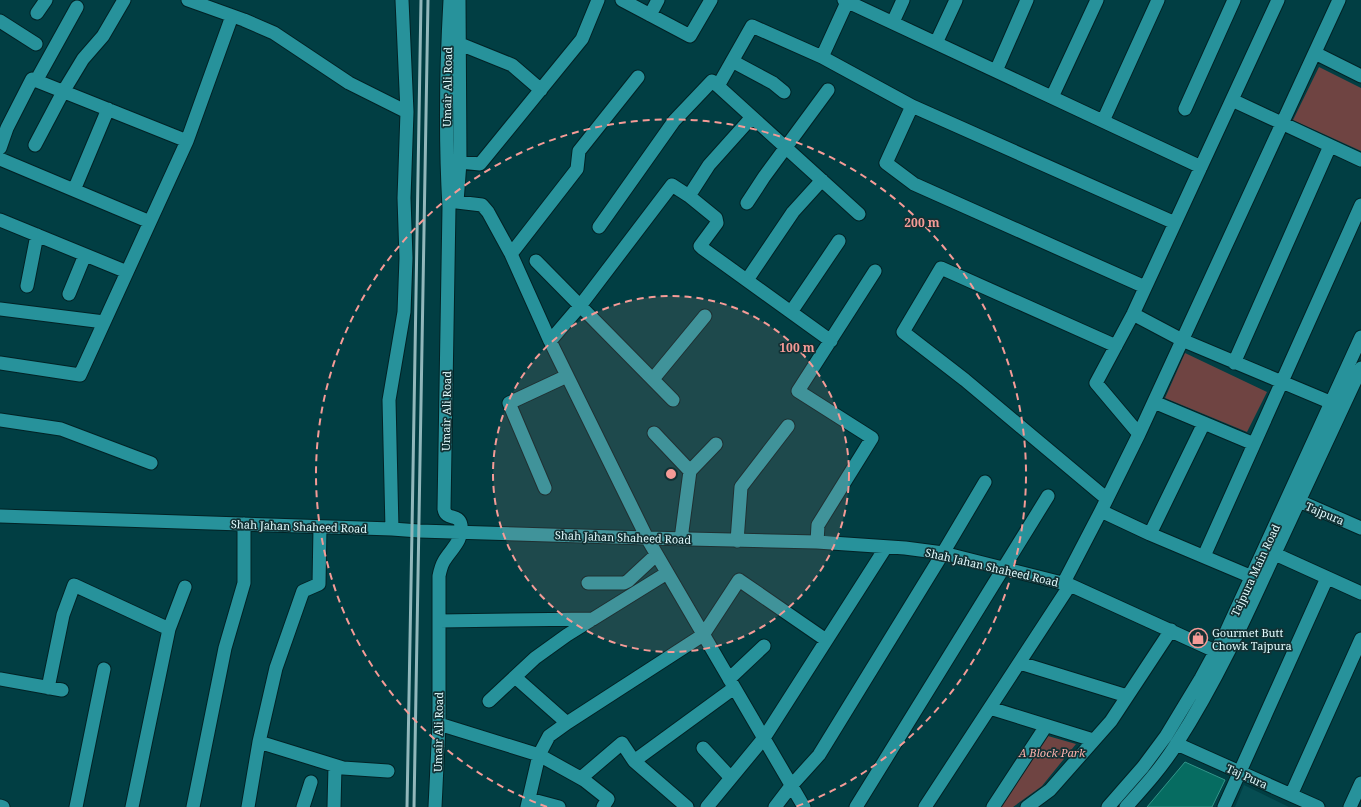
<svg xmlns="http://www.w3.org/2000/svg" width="1361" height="807" font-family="'Noto Serif',serif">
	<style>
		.built { fill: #064d52 }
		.green { fill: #6f4442 }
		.building { fill: #066c61; stroke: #32968a }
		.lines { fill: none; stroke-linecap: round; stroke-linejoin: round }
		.minor-casing { stroke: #022225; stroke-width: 15 }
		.minor { stroke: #27929b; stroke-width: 13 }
		.rail { stroke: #91b7bb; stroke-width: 3 }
		.ring { fill: none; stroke: #f59b97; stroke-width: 2; stroke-dasharray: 7 5 }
		.labels { text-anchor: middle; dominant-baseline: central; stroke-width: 3.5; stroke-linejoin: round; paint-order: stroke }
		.street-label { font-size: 11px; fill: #e0fafd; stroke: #123134 }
		.poi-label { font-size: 11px; fill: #e0fafd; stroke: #123134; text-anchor: start }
		.park-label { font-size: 11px; font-style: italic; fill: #fdb1ac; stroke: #123134 }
		.centre { fill: #f59b97; stroke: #123134; stroke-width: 2 }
		.ring-label { font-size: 12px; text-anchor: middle; font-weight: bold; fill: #f59b97; stroke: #123134; stroke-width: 3.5; stroke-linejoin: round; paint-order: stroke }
	</style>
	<rect width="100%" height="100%" fill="#013e43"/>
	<path class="built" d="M1244 785 1289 807H1235Z"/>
	<path class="green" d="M1319 67 1361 88V151L1293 120Z
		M1185 353 1267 392 1247 432 1165 398Z
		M1048 736 1076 744 1042 786 1013 807H998Z"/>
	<path class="building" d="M1185 762 1225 780 1212 807H1147Z"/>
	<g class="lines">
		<g class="minor-casing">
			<path id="minor" d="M188 0 244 20 274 33 349 83 407 112
				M459 0 460 162 457 202 482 205 488 212 511 254 550 341 647 538 804 807
				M622 0 690 36 711 0
				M844 0 1201 167
				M37 13 46 0
				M650 15 658 0
				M0 21 36 44
				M893 22 903 0
				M936 43 956 0
				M460 44 512 65 541 90
				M1315 53 1361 76
				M822 57 848 0
				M732 61 773 83 784 92
				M996 71 1027 0
				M36 81 77 7
				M1052 97 1097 0
				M1232 100 1361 160
				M912 106 886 163 914 184 1145 287
				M1185 109 1234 0
				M1103 121 1158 0
				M35 145 63 92 83 59 103 36 124 0
				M0 148 7 128 32 79 187 141
				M0 159 150 222
				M460 162 480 164 582 39 598 0
				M74 190 108 109
				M689 196 709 165 752 117
				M747 203 764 177 828 90
				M859 214 718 86 752 26 822 57 912 106 1175 223
				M0 220 127 272
				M599 227 674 121 712 81 718 86
				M511 254 577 169 579 151 638 77
				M536 261 673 400
				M747 280 793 212 822 180
				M27 286 37 235
				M69 294 85 255
				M0 309 104 322
				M791 312 839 241
				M1133 314 1182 340 1332 403
				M550 341 580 306 672 185 689 196 716 218 717 223 700 246 702 248 831 341
				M0 363 80 375 187 141 232 16
				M1234 363 1330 146
				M653 379 705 316
				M1154 402 1254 444
				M0 420 61 429 151 463
				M654 433 690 471
				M1139 434 1339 0
				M545 488 509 403 567 376
				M1292 498 1361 528
				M1107 499 965 380 903 332 941 268 1116 346
				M1101 511 1150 534 1252 577
				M0 516 392 529 419 531 647 538 817 542 905 548 943 553 1070 585 1226 656
				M392 529 389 400 404 312 406 258 404 198 407 112 402 0
				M1150 534 1204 423
				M681 539 690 471 716 444
				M737 541 741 487 788 426
				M817 542 818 525 872 438 798 391 875 271
				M1275 554 1361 593
				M1204 556 1361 205
				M588 583H624L628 581 656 555
				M1063 584 1101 511 1139 434 1096 383 1133 314 1278 0
				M439 621 593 619
				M1020 663 1127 696
				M515 677 567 723
				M0 679 62 690
				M729 679 764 646
				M48 688 63 615 74 585 169 629
				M489 701 535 658 567 635 667 573
				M990 708 1093 740
				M439 724 539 755 584 780 608 799 603 807
				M259 742 343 768 388 771
				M1177 744 1318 807
				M703 748 731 778
				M634 761 734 688
				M581 778 622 743 634 761 687 807
				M1291 795 1361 639
				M529 799 559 807
				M0 806 3 807
				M76 807 104 669
				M132 807 169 629 185 587
				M193 807 225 648 244 583V524
				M248 807 259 742 276 668 303 591 319 584 320 527
				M303 807 311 782
				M334 807 335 766
				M435 807 439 724V576C440 571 441 566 444 561 451 549 463 541 461 525 459 513 446 521 444 509L449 207C445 138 446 69 450 0
				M527 807 539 755 549 736 567 723 703 635 739 580 826 640
				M707 807 764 738 886 547
				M775 807 791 786 819 755 943 553 985 482
				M856 807 1048 496
				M925 807 1070 585
				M993 807 1046 726
				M1027 807 1050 790 1111 721 1171 630
				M1108 807 1143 767 1166 736 1201 678 1227 630 1361 337
				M1126 807C1144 787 1163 766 1177 743 1215 684 1245 619 1274 555 1303 493 1332 431 1361 368
				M1224 807 1327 578
				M1350 807 1361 783"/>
		</g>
		<use href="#minor" class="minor"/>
		<path class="rail" d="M407 807 412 530 421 0
			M414 807 428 0"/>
	</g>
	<circle cx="671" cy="474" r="178" fill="#f59b97" fill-opacity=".12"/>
	<g class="ring">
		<circle cx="671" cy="474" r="178"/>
		<path d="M547 807A355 355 0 1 1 795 807"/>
	</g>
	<defs>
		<g id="shop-ring" transform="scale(1)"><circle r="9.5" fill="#123134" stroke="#f59b97" stroke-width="1.5"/><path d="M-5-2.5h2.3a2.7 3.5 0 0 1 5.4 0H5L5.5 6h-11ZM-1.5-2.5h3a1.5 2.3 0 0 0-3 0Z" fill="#f59b97"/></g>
	</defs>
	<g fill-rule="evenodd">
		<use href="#shop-ring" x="1198" y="638"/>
	</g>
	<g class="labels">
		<g class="street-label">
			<text transform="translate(447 87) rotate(-89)">Umair Ali Road</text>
			<text transform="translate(446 411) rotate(-89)">Umair Ali Road</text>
			<text transform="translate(1325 513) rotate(23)">Tajpura</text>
			<text transform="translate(299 526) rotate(2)">Shah Jahan Shaheed Road</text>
			<text transform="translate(623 537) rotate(2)">Shah Jahan Shaheed Road</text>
			<text transform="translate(992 567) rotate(13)">Shah Jahan Shaheed Road</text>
			<text transform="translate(1255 570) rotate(-65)">Tajpura Main Road</text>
			<text transform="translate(438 732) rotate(-89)">Umair Ali Road</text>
			<text transform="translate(1247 776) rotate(24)">Taj Pura</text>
		</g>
		<g class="poi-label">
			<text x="1212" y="632">Gourmet Butt<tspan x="1212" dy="13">Chowk Tajpura</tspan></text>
		</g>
		<g class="park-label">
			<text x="1052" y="752">A Block Park</text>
		</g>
	</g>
	<circle cx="671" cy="474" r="6" class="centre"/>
	<g class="ring-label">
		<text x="922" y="227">200 m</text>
		<text x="797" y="352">100 m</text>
	</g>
</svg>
